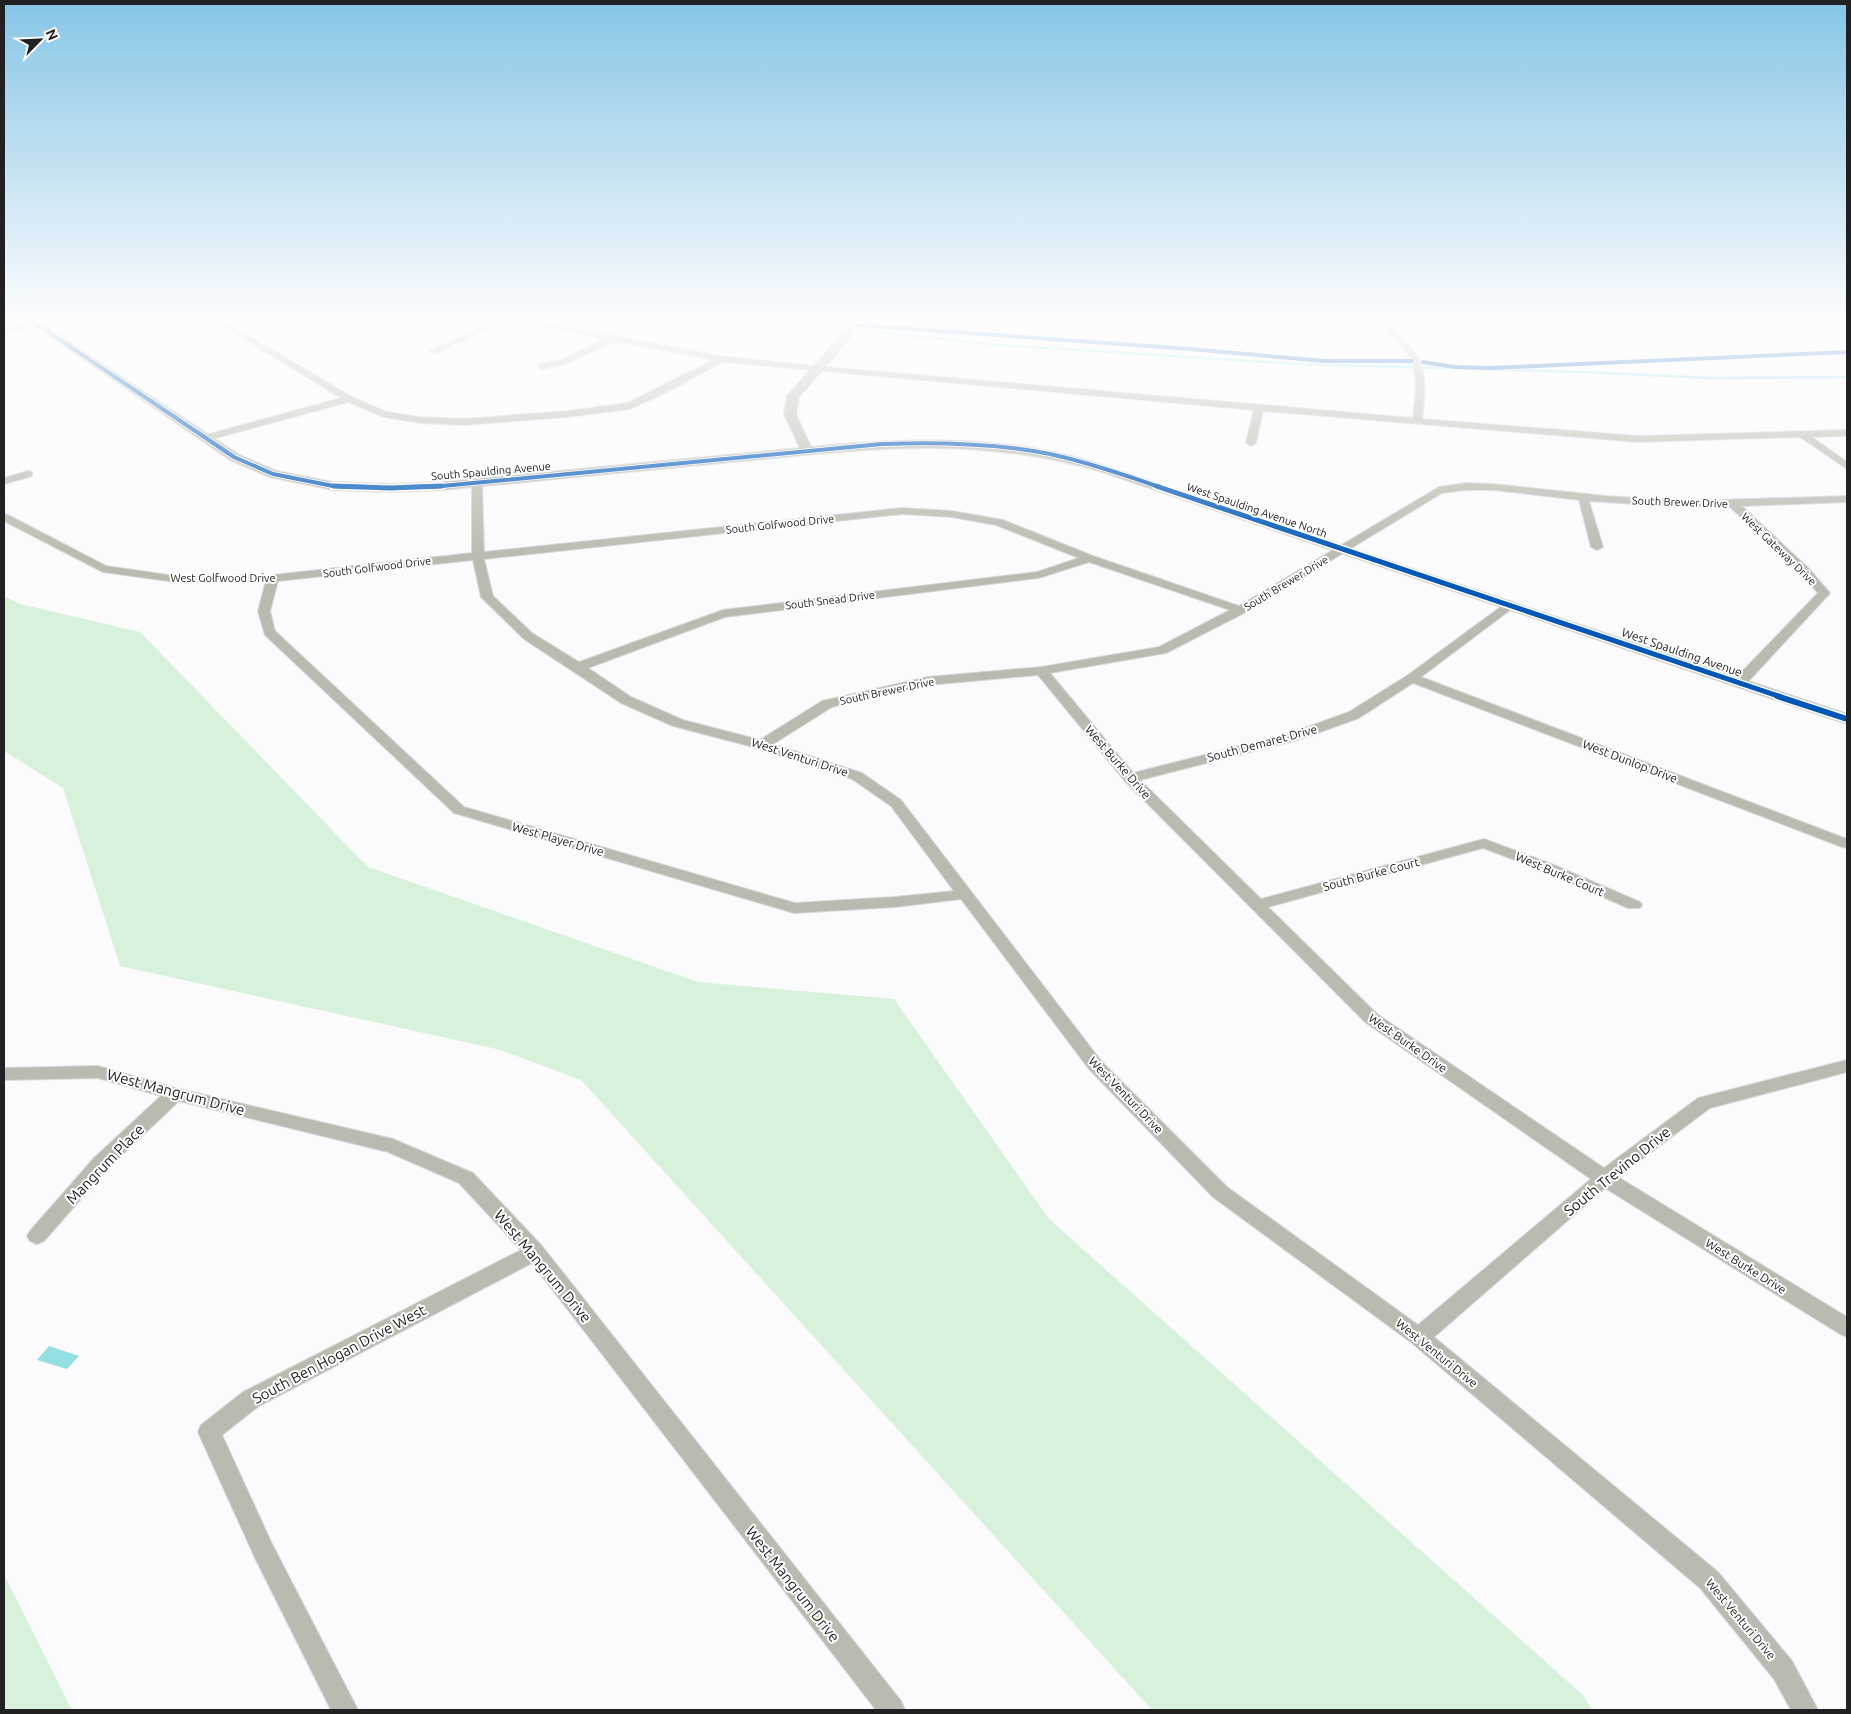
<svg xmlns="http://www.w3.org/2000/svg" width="1851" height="1714" font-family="Ubuntu,sans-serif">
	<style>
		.green { fill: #d8f1da }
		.water { fill: #94dfe2 }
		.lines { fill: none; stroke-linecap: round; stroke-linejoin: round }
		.stream { stroke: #94dfe2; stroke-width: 2.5 }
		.minor-casing { stroke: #d8d8da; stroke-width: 2 }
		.tertiary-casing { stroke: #d8d8da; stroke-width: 2 }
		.minor { fill: #babab0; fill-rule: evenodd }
		.tertiary { fill: #babab0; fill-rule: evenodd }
		.cycleway-far2-casing { stroke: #fff; stroke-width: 5.5 }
		.cycleway-far1-casing { stroke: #fff; stroke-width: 8 }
		.cycleway-casing { stroke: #fff; stroke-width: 9 }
		.cycleway-far2 { stroke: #0057b8; stroke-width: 4 }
		.cycleway-far1 { stroke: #0057b8; stroke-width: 5 }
		.cycleway { stroke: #0057b8; stroke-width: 6 }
		.labels { text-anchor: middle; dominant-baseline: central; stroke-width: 4; stroke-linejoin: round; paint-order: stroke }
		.far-street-label { font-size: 11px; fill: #212124; stroke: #fff }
		.street-label { font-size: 12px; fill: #212124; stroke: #fff }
		.near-street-label { font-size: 15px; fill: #212124; stroke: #fff }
	</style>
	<rect width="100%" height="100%" fill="#fbfbfd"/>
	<path class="green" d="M4 596 20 604 140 632 368 867 698 982 894 999 1049 1219 1584 1696 1592 1710H1152L581 1080 501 1050 120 966 63 788 4 751Z
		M4 1575 72 1710H4Z"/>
	<path class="water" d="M49 1346 79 1356 67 1369 37 1360Z"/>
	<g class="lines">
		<path class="stream" d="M771 321 999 345 1299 364 1582 372 1711 378 1847 377"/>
		<g class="minor-casing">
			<path id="minor" d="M46 321H60L56 323 4 333V329Z
				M215 321H224L352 397 386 412 420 417 464 419 567 411 628 403 713 360 616 341 565 364 542 369 538 366 539 364 560 360 606 339 525 323 521 321H535L721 356 815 366 1413 418C1416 392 1421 367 1402 346 1393 337 1384 330 1376 321H1384C1423 357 1429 364 1422 419L1638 436 1847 430V436L1812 437 1847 462V469L1800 437 1638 442 1263 411 1256 443 1251 446 1246 443 1254 410 722 362 673 389 630 409 567 417 464 425 420 423 384 417 348 402 205 441 200 438 202 436 341 398Z
				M496 321H506L436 353 429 351Z
				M28 471 32 472V476L4 484V478Z
				M477 480 482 483 484 552 902 508 952 511 1003 520 1093 556 1239 606 1439 487 1466 483 1493 484 1606 496 1688 501 1847 496V502L1742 506 1808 568 1830 593 1744 686H1734L1733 683 1734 680 1818 593 1800 572 1730 507 1665 506 1589 501 1603 547 1597 550 1591 547 1579 500 1493 490H1466L1442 493 1244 613 1166 653 1050 673 1133 773 1291 733 1349 712 1408 675 1506 603 1510 601 1516 605 1514 607 1421 677 1847 839V848L1842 847 1413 683 1359 718 1301 739 1140 780 1261 899 1484 839 1554 865 1640 902 1642 905 1640 908H1628L1544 871 1483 848 1268 907 1377 1014 1604 1168 1698 1098 1847 1060V1072L1710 1108 1618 1177 1847 1317V1337L1840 1334 1605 1188 1434 1337 1718 1572 1792 1661 1818 1710H1791L1774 1679 1700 1588 1412 1343 1213 1197 1089 1069 961 899 895 907 794 913 454 813 265 635 258 611 266 581 175 582 103 572 4 521V514L8 515 106 566 175 576 273 575 472 553V483ZM902 514 952 517 996 525 1079 558 1037 572 723 610 579 662 532 633 493 596 484 559ZM473 560 481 597 524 639 621 703 673 726 757 748 852 779 891 806 954 891 895 897 795 903 464 807 275 631 270 611 278 581ZM1089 562 1230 610 1159 647 1041 667 928 677 822 701 760 740 683 720 631 697 588 668 725 617 1039 578ZM1038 675 1125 781 1365 1022 1591 1179 1418 1325 1227 1187 1101 1061 901 800 862 773 773 744 832 707 870 697 928 685Z
				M98 1066 175 1088 393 1139 473 1173 542 1246 901 1701 905 1710H876L532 1263 259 1406 222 1435 272 1544 358 1710H331L256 1560 198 1432 201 1425 243 1392 521 1250 459 1183 388 1152 179 1101 108 1168 44 1241 37 1244 30 1241 27 1236 30 1231 94 1158 161 1096 98 1078 4 1080V1068Z"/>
		</g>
		<g class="tertiary-casing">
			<path id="tertiary" d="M27 321H38L238 454 277 471 333 482 390 484 442 482 800 448 784 414 787 396 841 335 845 321H855L850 338 799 397 796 414 811 447C902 438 991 435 1080 458L1847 714V724L1099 471C970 434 861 450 732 462 635 471 539 481 442 490L390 492 333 490 269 477 230 460Z"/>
		</g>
		<use href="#minor" class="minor"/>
		<use href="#tertiary" class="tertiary"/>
		<g class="cycleway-far2-casing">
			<path id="cycleway-far2" d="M32 321 234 457 273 474 333 486 369 487
				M855 325 1178 348 1325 361H1412
				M1423 362 1454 367 1490 368 1847 352
				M409 487 442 486 882 444C938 442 995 443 1050 454 1088 462 1124 475 1160 487"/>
		</g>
		<g class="cycleway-far1-casing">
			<path id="cycleway-far1" d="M333 486 390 488 442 486
				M1156 486 1781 697"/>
		</g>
		<g class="cycleway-casing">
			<path id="cycleway" d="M1777 696 1847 719"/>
		</g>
		<use href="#cycleway-far2" class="cycleway-far2"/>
		<use href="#cycleway-far1" class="cycleway-far1"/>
		<use href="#cycleway" class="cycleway"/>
	</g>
	<linearGradient id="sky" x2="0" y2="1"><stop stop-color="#86c5e6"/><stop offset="0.57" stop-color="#fdfdfe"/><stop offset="1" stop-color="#fdfdfe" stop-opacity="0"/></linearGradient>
	<rect width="1851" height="560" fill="url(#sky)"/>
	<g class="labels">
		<g class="far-street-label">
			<text transform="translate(491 471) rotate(-5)">South Spaulding Avenue</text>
			<text transform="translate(1680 502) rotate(2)">South Brewer Drive</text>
			<text transform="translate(1257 510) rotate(19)">West Spaulding Avenue North</text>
			<text transform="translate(780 524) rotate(-6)">South Golfwood Drive</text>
			<text transform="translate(1779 549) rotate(44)">West Gateway Drive</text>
			<text transform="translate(377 567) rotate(-7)">South Golfwood Drive</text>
			<text x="223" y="578">West Golfwood Drive</text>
			<text transform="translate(1286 583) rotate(-31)">South Brewer Drive</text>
			<text transform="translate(830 600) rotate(-7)">South Snead Drive</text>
			<text transform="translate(887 691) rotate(-12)">South Brewer Drive</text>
		</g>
		<g class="street-label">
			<text transform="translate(1682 652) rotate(19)">West Spaulding Avenue</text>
			<text transform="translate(1262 743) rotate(-15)">South Demaret Drive</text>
			<text transform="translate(800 757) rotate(18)">West Venturi Drive</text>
			<text transform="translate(1630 761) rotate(21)">West Dunlop Drive</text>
			<text transform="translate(1118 762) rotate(49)">West Burke Drive</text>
			<text transform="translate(558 839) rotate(16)">West Player Drive</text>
			<text transform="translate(1371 874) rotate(-15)">South Burke Court</text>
			<text transform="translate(1560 874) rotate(23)">West Burke Court</text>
			<text transform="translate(1408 1043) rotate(35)">West Burke Drive</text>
			<text transform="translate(1126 1095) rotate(46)">West Venturi Drive</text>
			<text transform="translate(1746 1266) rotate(32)">West Burke Drive</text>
			<text transform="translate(1437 1353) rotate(39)">West Venturi Drive</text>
			<text transform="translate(1741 1619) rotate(50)">West Venturi Drive</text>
		</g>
		<g class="near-street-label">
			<text transform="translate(176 1092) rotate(15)">West Mangrum Drive</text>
			<text transform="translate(105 1164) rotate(-46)">Mangrum Place</text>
			<text transform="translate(1617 1171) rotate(-39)">South Trevino Drive</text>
			<text transform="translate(543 1266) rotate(50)">West Mangrum Drive</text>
			<text transform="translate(339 1354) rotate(-28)">South Ben Hogan Drive West</text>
			<text transform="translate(793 1584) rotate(52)">West Mangrum Drive</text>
		</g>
	</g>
	<rect width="1851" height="1714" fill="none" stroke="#212124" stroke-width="10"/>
	<g transform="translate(40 40) rotate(66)" stroke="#ffffff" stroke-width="4" paint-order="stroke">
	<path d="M0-4L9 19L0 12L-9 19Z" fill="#212124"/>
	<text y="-8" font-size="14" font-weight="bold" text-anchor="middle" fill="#212124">N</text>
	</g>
</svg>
